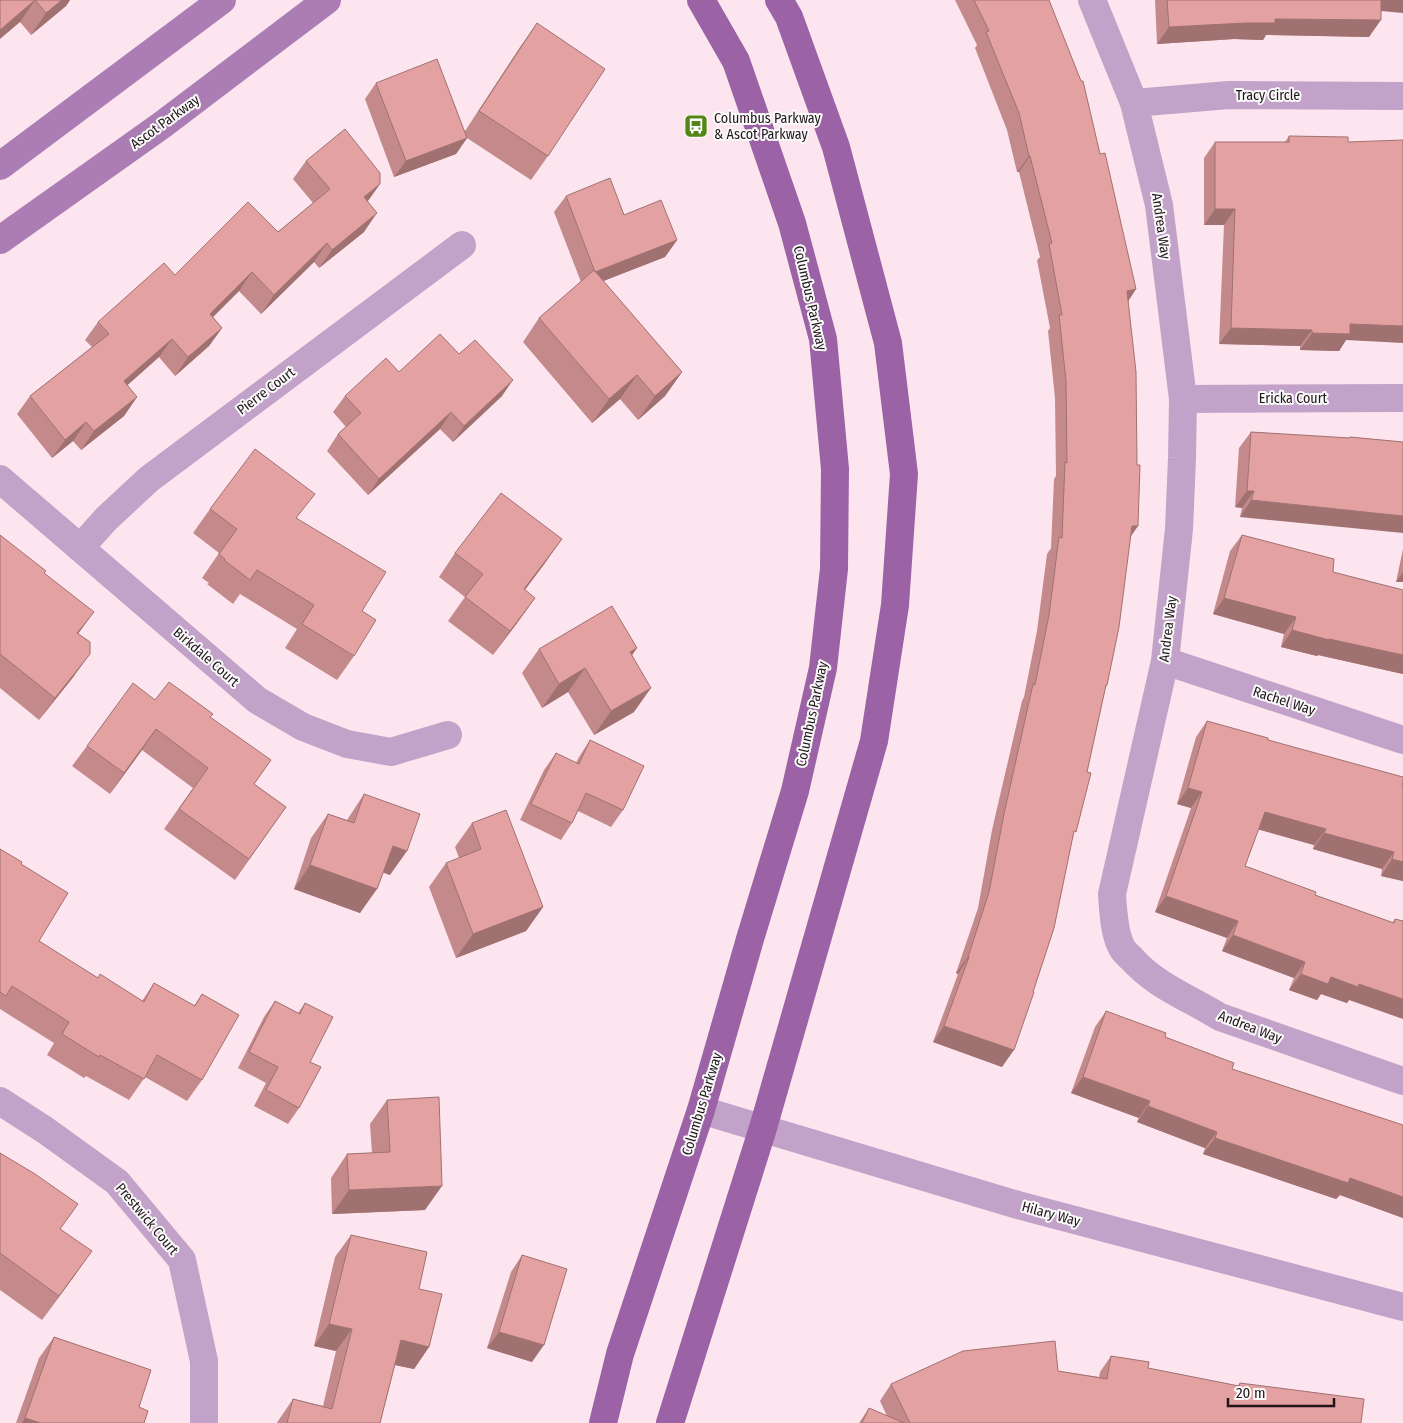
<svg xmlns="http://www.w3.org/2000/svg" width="1403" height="1423" font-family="'Fira Sans Condensed',sans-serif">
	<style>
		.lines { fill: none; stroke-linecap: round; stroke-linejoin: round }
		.street { stroke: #c2a2c8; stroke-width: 28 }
		.secondary { stroke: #ac7db4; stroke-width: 28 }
		.primary { stroke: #9b62a6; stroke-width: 28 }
		.wall { fill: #c48a8b }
		.shaded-wall { fill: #a07171 }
		.building { fill: #e4a1a2; stroke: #a07171 }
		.labels { text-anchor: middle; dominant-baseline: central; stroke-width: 4; stroke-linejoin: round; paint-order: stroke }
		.street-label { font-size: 14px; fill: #21151b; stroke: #fafafa }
		.poi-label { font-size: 14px; fill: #21151b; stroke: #fafafa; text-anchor: start }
	</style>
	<rect width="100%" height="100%" fill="#fde5ef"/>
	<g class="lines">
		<path class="street" d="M1092 0 1134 103 1159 205 1183 399 1182 458 1179 529 1165 661 1112 894C1113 909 1114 932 1121 946 1123 951 1128 955 1131 958 1157 987 1188 997 1220 1017L1403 1081
			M1134 103 1229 95 1403 96
			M1183 399 1403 398
			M0 479 257 700 303 727 347 744 391 752 448 735
			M80 548 106 519 149 479 462 245
			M1165 661 1403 740
			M0 1101 45 1130 117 1182 182 1260 204 1361V1423
			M701 1110 1018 1205 1403 1307"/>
		<path class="secondary" d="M0 166 222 0
			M0 240 162 125 327 0"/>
		<path class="primary" d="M603 1423 620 1354 701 1110 750 939 795 791 823 668 834 569 835 469 823 339 792 223 736 61 701 0
			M670 1423 763 1128 874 741 895 605 904 474 888 343 836 147 789 17 779 0"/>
	</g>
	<path class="wall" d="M0 0H70L66 6 31 35 20 22Z
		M955 0H1049L1100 154 1136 289 1128 301 1130 537 1107 685 1105 689 1073 837 1002 1067 933 1042 958 974 956 973 978 908 992 830 1022 701 1024 697 1037 631 1047 554 1051 548 1054 479 1056 476 1055 398 1048 331 1050 328 1037 260 1040 257 1019 172H1017L1007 130 975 48 977 45Z
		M1155 0H1403L1381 11 1369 37 1266 35 1263 40 1234 39 1157 44Z
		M537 23 548 156 531 180 467 138 456 154 394 177 365 99 376 83 465 131 520 47Z
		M1289 136 1346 340 1339 351 1300 350V346L1219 344 1224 225H1204V158L1215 142H1285Z
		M306 161 380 184 368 201 364 232 319 268 314 262 261 314 239 291 213 317 222 328 209 346 175 376 159 357 127 385 137 397 124 416 81 450 73 441 52 458 17 414 30 396 92 347 85 340 98 322 175 275 278 232 313 203 293 179Z
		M566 196 624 215 677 240 665 257 603 281 682 372 665 396 638 420 620 399 592 423 523 342 539 318 581 282 554 212Z
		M459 354 502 396 453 442 440 429 368 495 327 451 338 434 346 427 333 412 345 396 399 372Z
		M1251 432 1349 438 1350 437 1403 442 1240 517 1242 508 1235 507 1239 448Z
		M210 509 297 518 362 611 354 656 337 680 285 648 297 629 240 594 233 604 207 584 209 583 202 578 219 553 193 533Z
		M0 535 44 573 78 634 74 676 39 720 0 688Z
		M1242 535 1333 572 1403 590V674L1318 655 1317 656 1281 647 1284 634 1213 614 1230 551Z
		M1403 549V582H1396Z
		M455 553 545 563 525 590 535 598 493 655 448 621 465 597 439 577Z
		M637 648 632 655 634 712 594 735 568 692 542 708 522 673 539 649Z
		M155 700 210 718 254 784 286 807 235 880 164 829 193 788 142 750 110 794 72 766 87 746Z
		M1207 721 1268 740 1403 787V881L1381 876 1382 869 1313 849 1314 845 1258 829 1245 866 1315 895 1392 923 1395 919 1403 921 1347 1003 1321 994 1317 1000 1289 990 1294 978 1222 951 1227 938 1155 912 1191 808 1177 804 1196 737Z
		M590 740 623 810 611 827 578 811 572 823 561 840 520 820 544 770 556 753 576 763 579 757Z
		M364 794 390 875 383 872 360 913 294 889 311 838 328 814 347 820Z
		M472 823 543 907 526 931 456 958 429 887 446 863 459 858 455 847Z
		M0 849 21 864 39 941 98 978 142 1001 154 983 194 1006 202 994V1080L187 1101 145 1077 129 1100 86 1076 84 1078 47 1055 54 1043 0 1009Z
		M275 1001 298 1013 305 1003 310 1062 299 1108 288 1124 254 1106 266 1083 238 1068 264 1017Z
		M1106 1011 1232 1069 1403 1125V1218L1340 1195 1336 1199 1203 1154 1205 1148 1137 1122 1139 1118 1071 1093 1095 1027Z
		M387 1100 425 1210 332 1214 331 1178 347 1154 372 1153 370 1124Z
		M0 1153 61 1229 75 1275 42 1320 0 1290Z
		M351 1235 419 1289 429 1347 414 1369 395 1365 380 1423H277L278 1421 293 1399 323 1406 336 1351 314 1346 335 1257Z
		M522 1255 532 1362 487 1348 511 1272Z
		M54 1337 139 1407 144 1423H16L39 1358Z
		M1111 1356 1148 1368 1237 1386 1240 1383 1361 1423H859L869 1408 887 1416 880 1401 891 1384 1058 1371 1099 1377 1100 1372Z"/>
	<path class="shaded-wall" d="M35 0 20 22 0 39V30Z
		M62 0H70L66 6 31 35 46 13Z
		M1376 0H1403V13L1370 10Z
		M1275 19 1381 20 1369 37 1266 35 1263 40 1234 39 1157 44 1169 27Z
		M467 138 456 154 394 177 406 161Z
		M1029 156H1030L1019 172H1017Z
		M380 184 367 202 364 197Z
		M1215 209H1235L1224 225H1204Z
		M377 213 364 232 319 268 332 250Z
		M677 240 665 257 583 289 595 272Z
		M327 243 314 262 261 314 274 295Z
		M252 272 239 291 197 333 210 314Z
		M1136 289 1125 306 1127 291Z
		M1350 324 1403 326V343L1346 340 1339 351 1300 350 1312 333Z
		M222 328 209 346 175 376 188 357Z
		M1231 328 1312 330 1300 346 1219 344Z
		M172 339 159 357 111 400 124 381Z
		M682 372 665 396 638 420 655 396Z
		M637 375 620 399 592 423 609 399Z
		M513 380 502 396 453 442 464 426Z
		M137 397 124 416 81 450 94 431Z
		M451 412 440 429 368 495 379 479Z
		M86 422 73 441 52 458 65 440Z
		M1247 491H1254L1242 508 1235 507Z
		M1251 500 1403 516V533L1240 517Z
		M1132 526H1138L1127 542Z
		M562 539 545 563 507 613 524 589Z
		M1403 572V582H1396Z
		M535 598 518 622 493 655 510 631Z
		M1224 598 1296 617 1284 634 1213 614Z
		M94 612 78 634 77 633Z
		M1292 630 1403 655V674L1318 655 1317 656 1281 647Z
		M637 648 620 672 630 652Z
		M90 654 74 676 39 720 55 698Z
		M585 668 568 692 542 708 559 684Z
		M651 688 634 712 594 735 611 711Z
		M156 729 142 750 110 794 124 773Z
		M1188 788 1202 792 1191 808 1177 804Z
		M1265 812 1326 829 1314 845 1253 828Z
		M1324 833 1394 852 1382 869 1313 849Z
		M393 846 407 851 390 875 376 870Z
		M1392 859 1403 862V881L1381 876Z
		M310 865 377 889 360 913 294 889Z
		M1166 896 1238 921 1227 938 1155 912Z
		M543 907 526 931 456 958 473 934Z
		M1233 935 1305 962 1294 978 1222 951Z
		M968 957H969L958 974 956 973Z
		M1301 974 1331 977 1359 984 1403 999V1019L1349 1000 1347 1003 1321 994 1317 1000 1289 990Z
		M944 1026 1014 1050 1002 1067 933 1042Z
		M1083 1077 1150 1101 1139 1118 1071 1093Z
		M1148 1106 1217 1132 1205 1148 1137 1122Z
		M1215 1138 1350 1178 1403 1197V1218L1340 1195 1336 1199 1203 1154Z
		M442 1186 425 1210 332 1214 349 1190Z
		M92 1251 75 1275 42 1320 59 1296Z
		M329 1324 352 1329 336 1351 314 1346Z
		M499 1332 544 1345 532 1362 487 1348Z
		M401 1340 429 1347 414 1369 385 1363Z
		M25 1418 41 1423H22Z"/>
	<path class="building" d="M0 0H62L46 13 35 0 0 30Z
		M974 0H1049L1081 81H1083L1100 154 1105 153 1136 289 1127 291 1136 372 1137 465H1140L1138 526H1132L1119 627 1107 685H1106L1087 772 1091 773 1076 832 1074 831 1054 928 1033 992H1034L1014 1050 944 1026 969 957H968L989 892 1004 814 1033 684 1035 685 1049 615 1059 537 1062 538 1065 462 1067 463 1066 381 1059 315H1062L1049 244 1052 243 1030 156H1029L1019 113 986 32 989 31Z
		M1167 0H1381V20L1275 19V23H1245L1169 27Z
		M537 23 605 69 548 156 479 111Z
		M437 59 467 138 406 161 376 83Z
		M345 129 380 173V184L364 197 377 213 332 250 327 243 274 295 252 272 210 314 222 328 188 357 172 339 124 381 137 397 94 431 86 422 65 440 30 396 109 334 98 322 164 263 175 275 248 202 278 232 330 189 306 161Z
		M1289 136 1348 137V142L1403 140V326L1350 324V334L1312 333V330L1231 328 1235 209H1215V142H1289Z
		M610 178 624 215 661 200 677 240 595 272 566 196Z
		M594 270 682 372 655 396 637 375 609 399 539 318Z
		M440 334 459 354 475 340 513 380 464 426 451 412 379 479 338 434 361 413 345 396 386 358 399 372Z
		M1251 432 1350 438V437L1403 442V516L1251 500 1254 491H1247Z
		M255 449 315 494 296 518 386 572 362 611 376 620 354 656 302 624 314 605 257 570 250 580 224 560 225 559 219 554 237 529 210 509Z
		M501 493 562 539 524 589 535 598 510 631 465 597 483 574 455 553Z
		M0 535 46 571 44 573 94 612 77 633 90 642V654L55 698 0 654Z
		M1242 535 1334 559 1333 572 1403 590V655L1329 639V640L1292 630 1296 617 1224 598Z
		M612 606 637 648 630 652 651 688 611 711 585 668 559 684 539 649Z
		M169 682 213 714 210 717 271 760 254 784 286 807 249 859 179 809 208 768 156 729 124 773 87 746 133 683 155 700Z
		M1207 721 1268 738V740L1403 777V782L1402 786 1403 787V862L1392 859 1394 852 1324 833 1326 829 1265 812 1245 866 1316 892 1315 895 1394 923 1395 919 1403 921V999L1359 984 1358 987 1331 977 1328 984 1301 974 1305 962 1233 935 1238 921 1166 896 1202 792 1188 788Z
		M590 740 644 766 623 810 586 793 572 823 531 804 556 753 579 764Z
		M364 794 420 814 407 851 393 846 377 889 310 865 328 814 354 823Z
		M506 810 543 907 473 934 446 863 481 849 472 823Z
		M0 849 22 862 21 864 68 893 39 941 98 978 100 974 144 1002 154 983 195 1006 202 994 239 1015 202 1080 157 1055 144 1079 100 1055 99 1057 62 1034 69 1022 12 986 6 996 0 992Z
		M275 1001 300 1014 305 1003 333 1017 310 1062 321 1067 299 1108 266 1090 278 1067 249 1052Z
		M1106 1011 1166 1033 1165 1037 1234 1063 1232 1069 1403 1125V1197L1350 1178 1348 1183 1215 1138 1217 1132 1148 1106 1150 1101 1083 1077Z
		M439 1097 442 1186 349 1190 347 1154 390 1152 387 1100Z
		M0 1153 35 1174 78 1204 60 1229 92 1251 59 1296 0 1253Z
		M351 1235 427 1252 419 1289 442 1294 429 1347 401 1340 380 1423H287L293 1399 332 1409 352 1329 329 1324Z
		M522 1255 567 1269 544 1345 499 1332Z
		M54 1337 151 1370 139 1407 148 1411 144 1423H41L25 1418Z
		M1055 1341 1058 1371 1107 1379 1111 1356 1149 1362 1148 1368 1239 1386 1240 1383 1364 1399 1361 1423H910L891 1384 963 1351Z
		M869 1408 904 1423H862Z"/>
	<defs>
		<g id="bus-square" transform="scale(1.25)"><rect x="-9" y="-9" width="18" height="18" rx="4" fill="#558516" stroke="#fafafa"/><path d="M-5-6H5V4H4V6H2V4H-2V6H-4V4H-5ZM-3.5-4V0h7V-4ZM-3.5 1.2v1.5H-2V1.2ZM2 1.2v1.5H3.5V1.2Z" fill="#fff"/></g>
	</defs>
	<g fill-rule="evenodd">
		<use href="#bus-square" x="696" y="126"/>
	</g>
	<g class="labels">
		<g class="street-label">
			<text x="1268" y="95">Tracy Circle</text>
			<text transform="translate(165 122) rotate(-36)">Ascot Parkway</text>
			<text transform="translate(1161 226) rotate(82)">Andrea Way</text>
			<text transform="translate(810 298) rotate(77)">Columbus Parkway</text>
			<text transform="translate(266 391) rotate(-37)">Pierre Court</text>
			<text x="1293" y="398">Ericka Court</text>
			<text transform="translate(1168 629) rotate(-83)">Andrea Way</text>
			<text transform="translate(206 657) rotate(41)">Birkdale Court</text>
			<text transform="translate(1284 701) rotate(18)">Rachel Way</text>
			<text transform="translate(812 714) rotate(-78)">Columbus Parkway</text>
			<text transform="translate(1250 1027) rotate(21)">Andrea Way</text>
			<text transform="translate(702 1104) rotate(-73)">Columbus Parkway</text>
			<text transform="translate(1051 1214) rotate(15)">Hilary Way</text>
			<text transform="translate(147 1219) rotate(50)">Prestwick Court</text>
		</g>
		<g class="poi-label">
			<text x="714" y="118">Columbus Parkway<tspan x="714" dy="16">&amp; Ascot Parkway</tspan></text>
		</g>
	</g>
	<path d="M1228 1398v8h106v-8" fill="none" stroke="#21151b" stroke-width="2.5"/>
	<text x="1236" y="1398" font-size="15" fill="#21151b" stroke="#fafafa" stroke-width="4" paint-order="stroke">20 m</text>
</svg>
